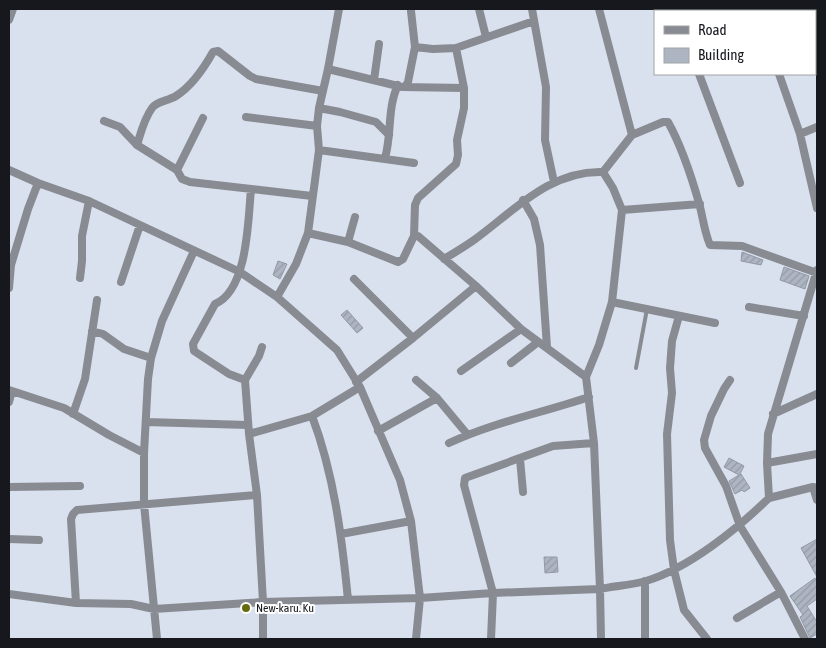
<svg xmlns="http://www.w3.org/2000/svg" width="826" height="648" font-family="'Asap Condensed',sans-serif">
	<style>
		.building { fill: url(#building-hatch); stroke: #9299a7 }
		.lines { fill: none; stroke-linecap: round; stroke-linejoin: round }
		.lane { stroke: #888b91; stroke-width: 4 }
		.street { stroke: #888b91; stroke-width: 8 }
		.poi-dot { fill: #666b0d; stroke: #fff; stroke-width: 2 }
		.labels { text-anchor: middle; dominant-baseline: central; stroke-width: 4; stroke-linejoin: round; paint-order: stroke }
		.poi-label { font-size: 12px; fill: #16181d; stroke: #fff; text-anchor: start }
	</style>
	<defs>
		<pattern id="building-hatch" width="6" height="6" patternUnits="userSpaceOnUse" patternTransform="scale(1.25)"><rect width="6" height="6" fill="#aeb5c2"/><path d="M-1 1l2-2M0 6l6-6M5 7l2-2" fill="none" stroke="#959ba6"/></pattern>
	</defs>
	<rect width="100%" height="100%" fill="#d9e0ee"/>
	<path class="building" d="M742 252 763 260 761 265 741 261Z
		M278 261 287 264 280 279 273 275Z
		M784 267 809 276 805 289 780 280Z
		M347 310 363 328 357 333 341 315Z
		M729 458 744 466 740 474H741L750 488 744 492 742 490 735 494 729 481 739 475 724 467Z
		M817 539V577L801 548Z
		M544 557H557L558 572 545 573Z
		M815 578 817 581V599L807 606 817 622V634L810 638 800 617 803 615 790 596Z"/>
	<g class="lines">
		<path class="lane" d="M636 368 647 309"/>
		<path class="street" d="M479 9 486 37
			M532 9 546 87 545 140 554 182
			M599 9 632 135
			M678 9 679 11
			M754 9 755 11
			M9 20 13 9
			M415 47 433 49 456 48 534 21
			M815 50H817
			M328 69 402 87 464 88
			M699 74 740 183
			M779 74 800 134 817 208
			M374 80 379 44
			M405 87 408 82 415 47 411 11
			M319 108 340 112 376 122 389 135
			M246 117 317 126
			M104 121 120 127 137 145 177 170 182 179 190 182 312 196
			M800 134 817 127
			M137 145C141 132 144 119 152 108 157 101 168 101 176 96 192 86 204 68 213 52L218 51 250 76 256 79 323 91
			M319 150 414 163
			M385 158C392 134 387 108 398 85
			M9 170 38 183 89 201 240 272 277 297 337 350 360 387 400 480 411 521 420 598 416 639
			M177 170 203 118
			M603 172 632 135 663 122H668C682 147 691 175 699 203 703 217 704 231 710 245L742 246 817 273
			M523 200 534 219 540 245 547 347
			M622 210 700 204
			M308 233 348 242 398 262 403 259 414 236 415 205 418 198 456 164 458 155 457 140 464 108V88L456 48
			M414 236H418L476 286 521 329 586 377
			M348 242 355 217
			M444 259C454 253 464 247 474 240 514 211 550 170 603 172
			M80 278 82 261V236L89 201
			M354 279 413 338
			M121 282 140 225
			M9 288 11 265 28 209 38 183
			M277 297 296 264 308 233 319 150 317 126 319 108 328 69 339 9
			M612 302 715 323
			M749 307 804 316
			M679 316 672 341 670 368 672 393 667 434 670 540 674 570 684 610 707 639
			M92 331 103 334 124 349 151 358
			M262 347 259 356 245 380 249 434 257 495 263 602V639
			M511 363 538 342
			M461 371 521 329
			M245 380 229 374 194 351 193 344 215 304C248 290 248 220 251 189
			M416 380 437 398 467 434
			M730 380 724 389 711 416 704 440 705 448 726 486 740 526 781 592 805 639
			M356 382 413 338 476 286
			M9 390 64 408 109 435 144 453
			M9 402 12 391
			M73 414 85 379 97 300
			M773 414 817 394
			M312 416C334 474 342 538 348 600
			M146 422 248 425
			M378 431 437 398
			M249 434 312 416 360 387
			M449 443C494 422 542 413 589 397
			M520 459 523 492
			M767 463 817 454
			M9 487 80 486
			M813 487 817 500
			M769 498 813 487 817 488
			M341 534 411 521
			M9 539 39 540
			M9 594 76 603 131 604 154 609 263 602 420 598 493 593 600 589 594 443 586 377 599 345 612 302 622 210 613 188 603 172
			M76 603 71 519 73 514 77 510 257 495
			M737 618 781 592
			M157 639 144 504V453L148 379 151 358 162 321 194 251
			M491 639 493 593 464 485 465 478 553 446 594 443
			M601 639 600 589C615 586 631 585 646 581 689 568 737 529 769 498L767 463 768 434 817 270
			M645 639V581"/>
	</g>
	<circle class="poi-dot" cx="246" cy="608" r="5"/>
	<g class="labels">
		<g class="poi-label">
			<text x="256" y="608">New-karu. Ku</text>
		</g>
	</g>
	<rect width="826" height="648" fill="none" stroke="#16181d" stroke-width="20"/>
	<rect x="654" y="10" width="162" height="65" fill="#ffffff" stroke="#a2a3a5"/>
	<rect x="664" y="26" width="25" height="8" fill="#888b91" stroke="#a2a3a5"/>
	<text x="698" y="35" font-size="15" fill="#16181d">Road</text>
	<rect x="664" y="48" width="25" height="15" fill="#aeb5c2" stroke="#a2a3a5"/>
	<text x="698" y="60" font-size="15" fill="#16181d">Building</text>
</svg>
